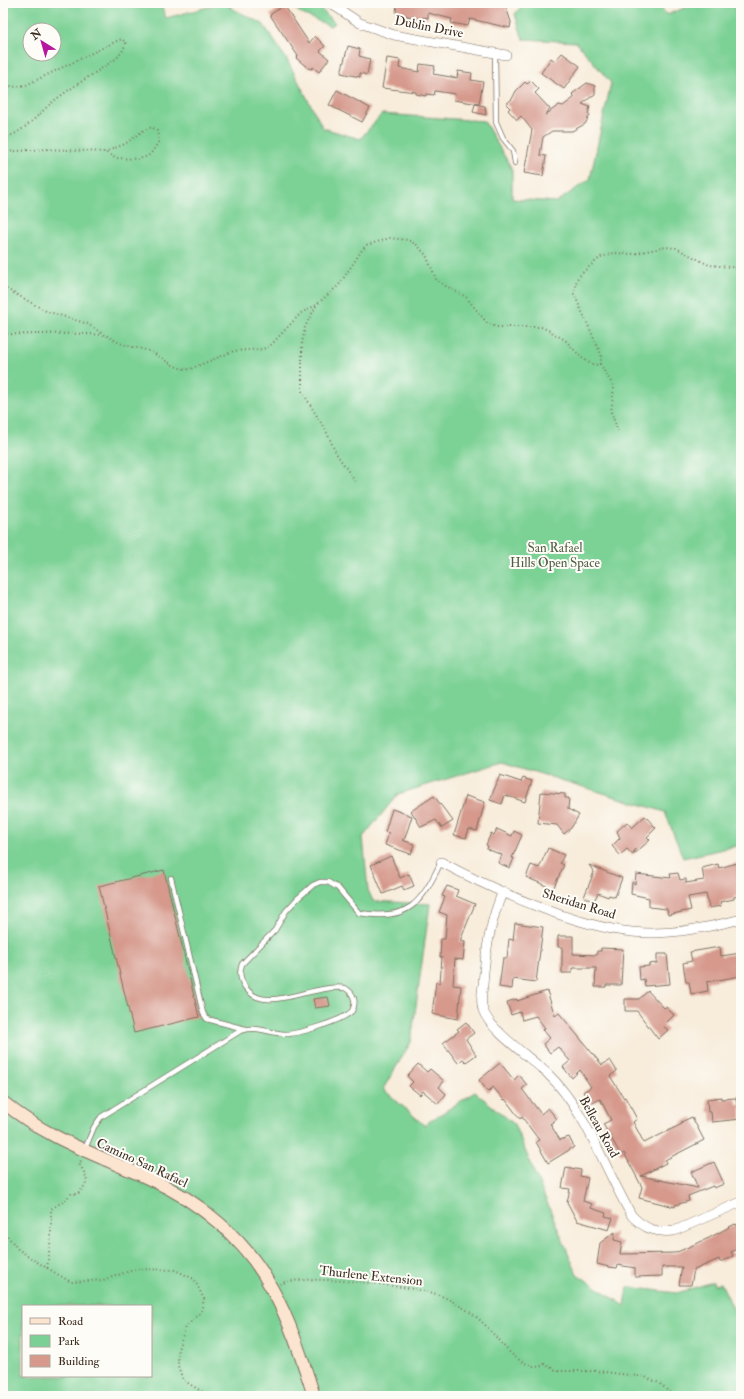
<svg xmlns="http://www.w3.org/2000/svg" width="744" height="1399" font-family="'IM FELL Double Pica',serif">
	<style>
		.green { fill: #7bd195; stroke: #5b7e5a; fill-rule: evenodd }
		.building { fill: #d6998c }
		.lines { fill: none; stroke-linecap: round; stroke-linejoin: round }
		.lane-casing { stroke: #7d6e60; stroke-width: 6 }
		.street-casing { stroke: #7d6e60; stroke-width: 10 }
		.secondary-casing { stroke: #7d6e60; stroke-width: 14 }
		.path { stroke: #7d6e60; stroke-width: 2; stroke-dasharray: 1 3; stroke-linecap: butt }
		.lane { stroke: #fff; stroke-width: 4.5 }
		.street { stroke: #fff; stroke-width: 9 }
		.secondary { stroke: #fce5d0; stroke-width: 12 }
		.labels { text-anchor: middle; dominant-baseline: central; stroke-width: 4; stroke-linejoin: round; paint-order: stroke }
		.street-label { font-size: 13px; fill: #3b2a1e; stroke: #fdfcf7 }
		.park-label { font-size: 13px; fill: #4e5c42; stroke: #fdfcf7 }
	</style>
	<rect width="100%" height="100%" fill="#fdfcf7"/>
	<filter id="ink" filterUnits="userSpaceOnUse"><feTurbulence type="fractalNoise" baseFrequency=".025" numOctaves="2"/><feDisplacementMap in="SourceGraphic" scale="8" xChannelSelector="R" yChannelSelector="G"/><feConvolveMatrix kernelMatrix="1 2 1 2 8 2 1 2 1" color-interpolation-filters="sRGB"/></filter>
	<filter id="wash" filterUnits="userSpaceOnUse"><feTurbulence type="fractalNoise" baseFrequency=".012" numOctaves="4" result="noise"/><feDisplacementMap in="SourceGraphic" scale="16" xChannelSelector="R" yChannelSelector="G"/><feGaussianBlur stdDeviation="0.9" result="paint"/><feColorMatrix in="noise" values="0 0 0 0 0 0 0 0 0 0 0 0 0 0 0 0 0 1.4 0 .05"/><feComposite in="paint" operator="in"/></filter>
	<g filter="url(#wash)">
		<rect width="100%" height="100%" fill="#f8ecda"/>
		<path class="green" d="M3 3H160L166 18 212 6V3H236L229 7 263 24 287 60 323 128 360 139 382 114 484 121 512 169V199L557 202 590 179 611 83 576 42 523 39 515 14 524 3H659L666 15 697 3H732L741 23V96L738 104 741 106V845L683 858 665 812 502 762 398 794 363 837 368 890 373 901 430 904 411 1042 383 1089 424 1125 475 1092 514 1124 577 1274 625 1306 628 1287 677 1293 713 1282 714 1285 721 1283 741 1325V1396H3ZM30 30H54V54H30ZM23 1306H151V1376H23Z
			M288 3H315L335 23 330 26 302 14Z"/>
		<g id="blocks">
			<path class="building" d="M397 3H495L507 5V10L511 22 510 28 470 19 468 26 451 23 452 19 428 13V18L423 17V19L411 17 396 13Z
				M284 5 309 43 315 36 325 46 320 51 329 59 319 72 313 67 312 69 308 68 296 58 298 56 270 15Z
				M348 46 360 49 359 56 370 59 367 75 360 73V77L341 73Z
				M562 53 580 66 564 89 541 73 551 58 555 61Z
				M387 58 400 60 399 68 419 72 420 64 435 66 433 74 457 78 458 71 472 73 471 80 483 82 479 104 454 100 455 94 435 91 434 95 426 94V96L416 94V92L382 88Z
				M531 81 539 89 535 93 550 109 545 115 559 105 563 106 575 97 572 94 587 83 595 86V94L582 104 590 107 588 114 590 115 585 124 572 131H552L543 137 540 155 546 156 543 176 524 173 532 130 521 116 517 120 508 110 510 108 506 104 512 99 516 91 525 82 527 84Z
				M337 90 370 108 362 122 329 105Z
				M475 104 485 106 486 115 473 112Z
				M500 775 521 782 523 778 532 781 525 802 505 795 502 804 490 800Z
				M541 792 565 794V798H569L568 809 579 815 571 828 564 834 557 825 538 823Z
				M434 796 453 821 442 828 436 820 421 827 411 811Z
				M466 796 485 802 477 831 469 829 466 838 454 835Z
				M392 809 412 816 405 838 402 840 414 844 411 854 385 845 389 833 385 832Z
				M645 816 656 828 647 837 650 840 634 854 635 849 633 855 627 849 620 855 612 846 620 838 617 831 627 822 632 828Z
				M497 829 512 836 514 831 522 835 512 858H514L510 868 498 863 502 855 487 849 488 846 486 845 491 833 494 835Z
				M548 848 564 855 560 863 564 865 553 889 526 877 531 865 539 868Z
				M391 856 400 878 409 874 414 886 404 890 402 886 383 894 371 865Z
				M741 862V895L734 897V899L720 902 721 906 709 908 706 894 688 897 691 910 668 915 667 909 649 907V898L631 894 632 882 635 884 636 874 671 878 670 874 678 873 680 880 686 879V883L704 880 702 868 718 864 719 868Z
				M589 865 622 878 615 897 609 895 608 897 598 893 594 901 584 897 594 872Z
				M164 870 199 1017 134 1033 99 886Z
				M447 886 458 890 456 896 475 904 460 941 465 942 463 960 455 959 453 985 461 986 458 1019 432 1014 436 982 440 983 442 957H440L441 939H445L447 915 439 912 445 897 442 896Z
				M515 923 543 927 536 982 513 979 512 989 499 987 503 958H507L509 939 513 940Z
				M558 936H573V954L597 955V951H601V948L623 949 621 985H606V987H595L596 968H572V973H562V947H558Z
				M720 947 721 956 741 953V976L707 982 708 991 691 994 689 982H686L683 963 692 961 690 952Z
				M657 954H667L670 984 645 986 644 979 640 980 639 967 649 966V964L657 963Z
				M547 991 555 1016 559 1013 602 1065 610 1060 617 1071 610 1076 624 1098 625 1097 637 1119 633 1122 644 1143 682 1124 681 1122 692 1117 704 1140 665 1160 666 1163 641 1176 698 1188 691 1172 714 1162 724 1184 714 1188 713 1186 688 1196 689 1201 675 1205V1207L639 1198 642 1187 624 1153 621 1155 603 1124 611 1120 600 1099 591 1104 583 1092 591 1087 580 1070 572 1078 563 1067 570 1061 558 1047 550 1053 543 1044 550 1038 543 1030 545 1028 536 1016 522 1020 520 1012 511 1015 507 1002 517 999V1001Z
				M648 991 664 1008 666 1007 674 1015 663 1026 668 1030 658 1039 637 1011H625V999H639Z
				M328 997 330 1006 315 1008 313 999Z
				M466 1022 474 1033 466 1039 476 1055 466 1062 463 1059 458 1063 443 1043 459 1031 457 1029Z
				M500 1063 514 1080 519 1075 527 1085 522 1089 541 1114 548 1108 557 1119 550 1124 560 1140 569 1137 574 1147 548 1163 536 1142 539 1140 522 1117 520 1119 505 1099 504 1100 493 1087 488 1092 479 1080Z
				M418 1064 427 1072 430 1069 444 1081 439 1087 446 1094 438 1104 423 1091 420 1095 409 1086 413 1082 407 1076Z
				M721 1097V1099L736 1098 737 1104H741V1119L712 1122 711 1112H708L707 1099Z
				M566 1167 581 1170 580 1176 588 1178 583 1201 592 1204 591 1208 606 1213 605 1216 613 1218 609 1230 577 1221 567 1202 570 1189 562 1188Z
				M741 1223V1247L731 1252 733 1256 720 1262 719 1259 694 1270 691 1285H679L682 1267H662V1276L635 1277V1268L618 1265 617 1268 609 1267 597 1264 600 1243 615 1232 614 1240 622 1242 620 1254 675 1253 709 1238 735 1224 736 1225Z"/>
		</g>
	</g>
	<g filter="url(#ink)">
		<use href="#blocks" fill-opacity="0" stroke="#7d6e60" stroke-width="1"/>
		<g class="lines">
			<g class="lane-casing">
				<path id="lane" d="M495 53 496 122 503 138 513 151 515 163
					M171 878 203 1013 207 1019 245 1029
					M85 1149 94 1127 101 1117 240 1031C255 1025 269 1033 285 1034 299 1034 342 1021 352 1011 357 1002 354 993 345 988 319 984 279 1006 257 997 252 995 248 991 245 987 240 979 239 973 242 964L275 930 286 911 297 899 313 885 320 882H328L338 888 359 913C409 921 421 904 441 862"/>
			</g>
			<g class="street-casing">
				<path id="street" d="M330 3 360 23 394 35 506 55
					M441 862C493 890 574 926 632 932 668 936 707 928 741 919
					M503 891C490 921 485 953 483 985 482 993 480 1002 483 1010 490 1031 530 1057 547 1073 586 1110 605 1170 632 1216 645 1229 656 1233 674 1231L741 1202"/>
			</g>
			<g class="secondary-casing">
				<path id="secondary" d="M3 1102C46 1138 97 1155 148 1178 198 1200 246 1239 272 1289 291 1323 302 1359 314 1396"/>
			</g>
			<path class="path" d="M3 83 13 87 26 85 119 40 122 39 126 43 122 52 117 58C97 72 75 85 55 100 40 112 23 134 3 138
				M3 152 47 149 105 152 115 158 139 159 148 156 152 152 159 141 157 131 152 127 144 130 125 144 105 152
				M3 287 46 311 88 324 104 335
				M316 306 305 327 302 344V391L327 433 336 453 356 483
				M3 334C37 335 71 332 104 335 110 336 116 342 123 344 130 347 139 348 146 350 161 355 175 371 190 369L234 351 263 349 270 346 301 313 316 305 339 285 362 250 367 245 390 238 408 240 417 245 426 255 437 281 466 297 487 323 497 327H541L548 330 565 340 582 358 591 364 599 365 601 362V354L574 294 577 279 584 271 601 257 614 253 632 254 666 247 676 248 709 265 741 268
				M600 364 614 387 611 412 618 431
				M3 1225 5 1233 18 1249 35 1261 71 1282 103 1280 136 1269 175 1270 194 1279 204 1299 201 1312 186 1327 178 1349V1366L183 1380 209 1396
				M47 1268 51 1237V1209L64 1201 71 1194H78C89 1181 89 1181 80 1165L81 1160
				M280 1284C301 1273 408 1286 433 1293 440 1295 449 1299 455 1303 464 1308 475 1315 482 1322 501 1340 513 1365 540 1367L544 1364 557 1371H597L645 1377 659 1383 674 1396
				M734 1396 741 1390"/>
			<use href="#lane" class="lane"/>
			<use href="#street" class="street"/>
			<use href="#secondary" class="secondary"/>
		</g>
	</g>
	<g class="labels">
		<g class="street-label">
			<text transform="translate(429 27) rotate(11)">Dublin Drive</text>
			<text transform="translate(579 904) rotate(17)">Sheridan Road</text>
			<text transform="translate(599 1127) rotate(61)">Belleau Road</text>
			<text transform="translate(142 1163) rotate(25)">Camino San Rafael</text>
			<text transform="translate(371 1276) rotate(6)">Thurlene Extension</text>
		</g>
		<g class="park-label">
			<text x="555" y="548">San Rafael<tspan x="555" dy="15">Hills Open Space</tspan></text>
		</g>
	</g>
	<rect width="744" height="1399" fill="none" stroke="#fdfcf7" stroke-width="16"/>
	<rect x="22" y="1305" width="130" height="72" fill="#fdfcf7" stroke="#afa8a0"/>
	<rect x="30" y="1318" width="20" height="6" fill="#fce5d0" stroke="#afa8a0"/>
	<text x="58" y="1325" font-size="12" fill="#3b2a1e">Road</text>
	<rect x="30" y="1335" width="20" height="12" fill="#7bd195" stroke="#afa8a0"/>
	<text x="58" y="1345" font-size="12" fill="#3b2a1e">Park</text>
	<rect x="30" y="1355" width="20" height="12" fill="#d6998c" stroke="#afa8a0"/>
	<text x="58" y="1365" font-size="12" fill="#3b2a1e">Building</text>
	<g transform="translate(42 42) rotate(323)"><circle r="19" fill="#fdfcf7" stroke="#afa8a0"/>
	<path d="M0-3L7 15L0 10L-7 15Z" fill="#b5179e"/>
	<text y="-6" font-size="11" font-weight="bold" text-anchor="middle" fill="#3b2a1e">N</text>
	</g>
</svg>
